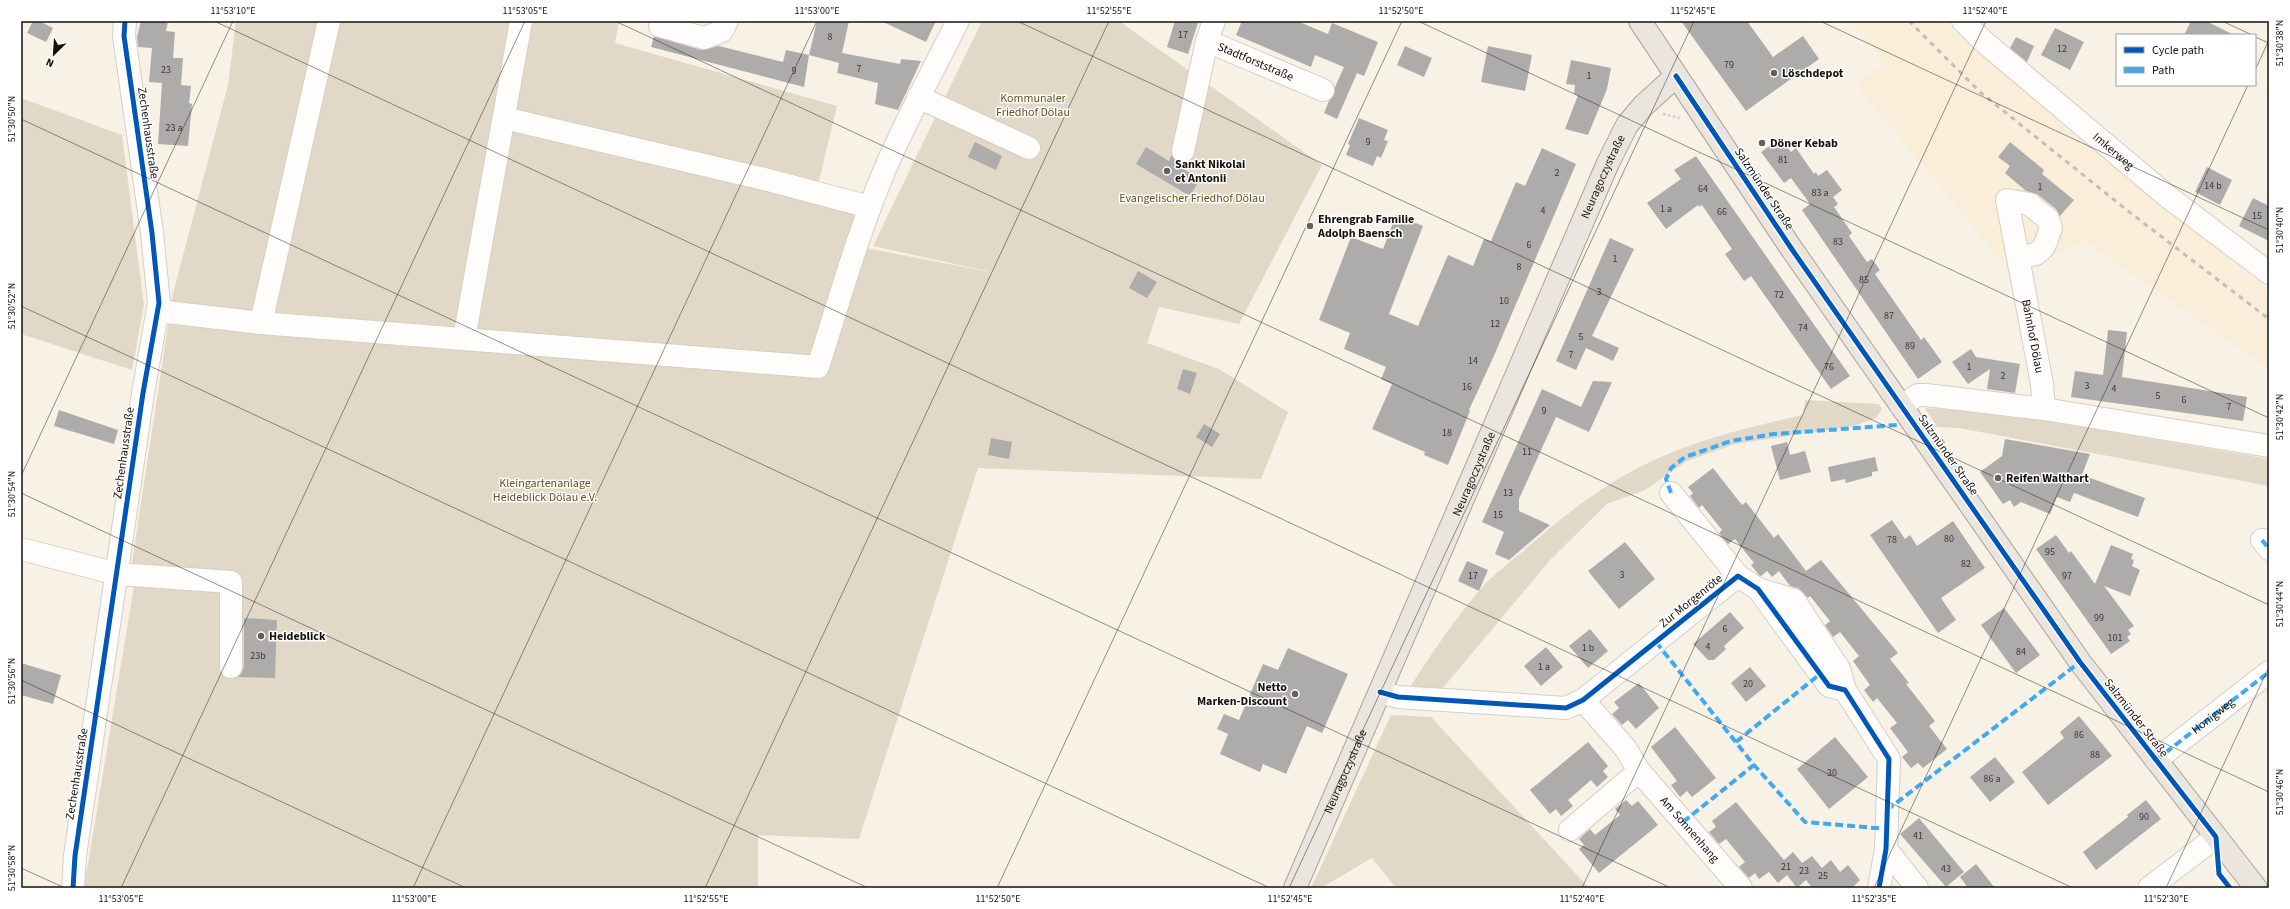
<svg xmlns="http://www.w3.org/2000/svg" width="2290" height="909" font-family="'Source Sans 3',sans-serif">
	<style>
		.built { fill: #faeeda }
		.green { fill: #e2d8c7 }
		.building { fill: #aeacaa }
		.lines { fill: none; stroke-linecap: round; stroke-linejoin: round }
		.minor-casing { stroke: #d4cfc6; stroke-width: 24 }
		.major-casing { stroke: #aaa395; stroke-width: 24 }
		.path { stroke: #d3d1cd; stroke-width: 2.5; stroke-dasharray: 3 2; stroke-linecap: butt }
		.minor { stroke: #fefdfb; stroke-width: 22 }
		.major { stroke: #eae6df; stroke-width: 22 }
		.rail { stroke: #c1bfbc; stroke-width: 3; stroke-dasharray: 5 5; stroke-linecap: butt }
		.quiet { stroke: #3fa9f5; stroke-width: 4; stroke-dasharray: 8 4; stroke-linecap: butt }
		.cycleway-casing { stroke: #fff; stroke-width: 8 }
		.cycleway { stroke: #0057b8; stroke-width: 5 }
		.ticks { fill: none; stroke: #16120b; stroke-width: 1; stroke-opacity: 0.45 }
		.poi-dot { fill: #656058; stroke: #fff; stroke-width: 1.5 }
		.labels { text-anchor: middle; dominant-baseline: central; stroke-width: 3; stroke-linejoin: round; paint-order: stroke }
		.number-label { font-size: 10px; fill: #3c3833 }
		.street-label { font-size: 12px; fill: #16120b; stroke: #fff }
		.poi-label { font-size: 12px; font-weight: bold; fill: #16120b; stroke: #fff; text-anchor: start }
		.park-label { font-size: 12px; fill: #675021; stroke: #fff }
		.neatline { fill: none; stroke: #16120b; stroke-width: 1.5 }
		.ticks-label { font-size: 10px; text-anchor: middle; fill: #16120b }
	</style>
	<rect width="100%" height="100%" fill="#f8f1e6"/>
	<path class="built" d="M1850 21H1941L2106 160 2269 291V369L2086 242 2008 269 1856 85 1884 63Z"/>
	<path class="green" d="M236 21H619L615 43 837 106 817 189 876 210 861 247 1005 275 873 246 982 21H1119L1322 165 1239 324 1159 307 1147 343 1219 369 1288 412 1261 479 978 468 859 839 758 835V888H84L135 580 132 562 173 293 228 85Z
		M21 98 122 135 144 305 132 370 21 334Z
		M1805 400 1879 404 1882 409 1876 418 1854 426 1735 444 1687 461 1645 490 1607 504 1551 559 1442 689 1410 687C1434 650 1458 614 1487 582 1498 571 1510 562 1522 552 1556 522 1593 492 1634 470 1686 442 1745 428 1803 415Z
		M1925 408 2001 413 2269 459V486L1959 428 1937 427Z
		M1391 715 1431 717 1589 888H1396L1372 858 1321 888H1311Z"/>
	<path class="building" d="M33 21H39L53 28 46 42 27 33Z
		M141 21H168L166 31 175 32 173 58H183L181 85 191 86 189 103 192 104 188 146 158 144 162 83 149 82 152 48 138 47 137 37Z
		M817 21H849L842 53 900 64 901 59 921 61 898 110 875 104 878 83 837 73 839 63 809 55Z
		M881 21H936L926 42Z
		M1175 21 1198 23 1188 54 1167 47Z
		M1242 21H1297L1328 34 1332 23 1378 42 1364 76 1357 73 1337 119 1324 113 1329 101 1334 95 1335 87 1344 67 1315 55 1311 67 1236 35Z
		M1681 21H1747L1773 57 1803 36 1819 59 1746 111Z
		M2191 21H2206L2234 35H2184Z
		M2055 28 2084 42 2070 70 2041 55Z
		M654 36 701 50 719 46 783 62 786 50 809 55 804 87 651 47Z
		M2016 37 2034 46 2027 62 2010 48Z
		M1405 46 1432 58 1424 77 1397 65Z
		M1488 46 1532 55 1525 91 1481 82Z
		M1571 60 1611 68 1607 89 1588 135 1565 129 1578 95 1574 94 1575 85 1566 84Z
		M1359 118 1388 130 1384 140 1388 141 1381 158 1377 156 1373 166 1346 155 1350 145 1348 144Z
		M1781 138 1791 152 1796 148 1814 174 1816 172 1818 176 1827 170 1842 190 1833 197 1838 204 1834 207 1852 233 1849 236 1867 262 1872 259 1880 270 1875 274 1921 340 1924 337 1942 362 1918 379 1802 210 1810 204 1791 178 1784 183 1761 152Z
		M975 142 1002 156 996 170 968 157Z
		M2010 142 2044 170 2042 174 2074 200 2060 216 2056 209 2037 194 2026 191 2005 173 2010 166 1998 157Z
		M1146 147 1169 161 1171 156 1180 163 1190 161 1185 170 1200 179 1190 196 1136 164Z
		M1542 148 1576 164 1493 358 1469 410 1470 411 1448 465 1424 455 1425 452 1372 429 1392 384 1381 379 1386 367 1344 349 1350 333 1319 320 1351 237 1383 249 1396 215 1423 226 1389 314 1418 326 1448 255 1473 266 1484 239 1491 241 1516 182 1525 186Z
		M1696 156 1850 376 1831 389 1751 276 1744 281 1725 254 1732 249 1702 205 1699 207 1698 205 1666 229 1647 203 1681 179 1674 170Z
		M2207 167 2232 180 2220 205 2195 192Z
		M2253 198 2269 206V241L2239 226Z
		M1610 238 1634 249 1592 336 1619 348 1613 361 1586 348 1576 370 1556 361Z
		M1138 271 1157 282 1147 298 1129 288Z
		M2108 330 2127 332 2122 377 2247 397 2243 421 2071 397 2075 371 2103 375Z
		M1971 349 1976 357 2020 364 2015 393 1987 389 1990 369 1968 384 1952 362Z
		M1183 369 1197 373 1190 394 1177 389Z
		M1593 381 1612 382 1589 432 1556 417 1519 499V511L1550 525 1509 560 1495 554 1504 532 1482 522 1542 389 1581 407Z
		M59 410 118 430 114 444 54 426Z
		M1204 424 1220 434 1212 447 1196 437Z
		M991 438 1012 442 1009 459 988 455Z
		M2005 439 2090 454 2082 475 2145 498 2138 517 2074 493 2070 502 2057 497 2050 514 2021 502 2014 507 2010 500 2003 504 1980 472 2002 456Z
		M1787 442 1790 455 1805 451 1811 472 1780 480 1771 446Z
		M1875 457 1878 471 1872 472V476L1846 483 1845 479 1831 482 1828 467Z
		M1713 468 1742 505 1746 502 1774 538 1778 534 1806 571 1821 560 1898 653 1890 659 1909 683 1906 684 1935 721 1929 726 1947 749 1923 768 1918 763 1911 768 1902 757 1908 752 1890 728 1897 723 1877 698 1873 702 1864 690 1870 685 1853 661 1859 656 1840 632 1833 637 1825 625 1830 621 1810 596 1808 598 1798 588 1790 586 1779 571 1772 577 1767 571 1761 576 1759 575 1751 565 1754 563 1735 539 1728 544 1719 533 1722 530 1702 505 1699 508 1690 496 1693 493 1688 487Z
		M1892 520 1905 539 1910 535 1917 546 1953 521 1985 568 1941 598 1956 620 1938 633 1870 535Z
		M2056 535 2069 553 2071 551 2095 584 2111 545 2133 554 2131 559 2134 560 2132 566 2140 570 2130 596 2104 586 2134 626 2128 630 2131 634 2127 637 2130 641 2111 654 2036 549Z
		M1625 542 1655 579 1619 609 1588 571Z
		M1467 561 1488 570 1479 591 1458 581Z
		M2004 608 2040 655 2016 673 1981 625Z
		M1730 612 1744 628 1724 646 1726 649 1714 660H1708L1693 644Z
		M244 618 277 620 275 678 238 677 244 667Z
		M1590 629 1608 651 1588 668 1569 646Z
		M1546 647 1563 667 1541 686 1524 666Z
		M1288 648 1348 674 1322 733 1307 726 1286 774 1263 764 1260 772 1220 754 1228 734 1217 729 1224 714 1239 720 1263 664 1278 670Z
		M21 663 61 675 53 704 21 695Z
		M1750 667 1766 686 1746 702 1731 683Z
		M1639 683 1659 708 1636 729 1628 720 1622 725 1612 714 1619 708 1614 702Z
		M2079 716 2112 756 2048 805 2022 772 2064 738 2060 732Z
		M1675 727 1716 778 1692 797 1687 791 1680 797 1671 785 1677 781 1651 747Z
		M1835 737 1868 777 1829 809 1797 769Z
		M1588 742 1608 766 1603 771 1608 777 1597 787 1591 780 1568 800 1573 806 1561 816 1556 809 1550 814 1530 790Z
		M1995 757 2015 782 1990 802 1970 777Z
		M1626 800 1632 806 1638 801 1658 825 1599 873 1579 849 1584 845 1579 839 1590 829 1595 835 1620 815 1615 809Z
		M2146 800 2161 819 2096 870 2083 852 2128 817 2127 815Z
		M1736 802 1784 860 1793 852 1802 863 1812 856 1822 868 1831 860 1840 872 1848 865 1860 880 1852 888H1812L1806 880 1797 888 1787 875 1778 883 1769 872 1759 879 1755 873 1749 878 1739 867 1745 862 1726 839 1719 844 1709 832 1716 827 1712 821Z
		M1919 818 1964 872 1946 887 1900 834Z
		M1976 864 1995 888H1968L1960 877Z"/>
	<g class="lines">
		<g class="minor-casing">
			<g id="minor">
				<path id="s1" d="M1214 21 1207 41 1323 90"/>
				<path id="s2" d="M1963 21 1983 41 2167 196 2269 273"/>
				<path d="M660 26 704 38 722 31 727 21"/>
				<path d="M918 97 1029 148"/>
				<path d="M504 118 764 179 870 207"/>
				<path d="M1183 151 1207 41"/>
				<path id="s3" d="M2019 264 2023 257 2036 254 2044 247 2051 228 2048 219 2029 204 2007 200 2042 384 2044 409"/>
				<path d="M158 311 261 323 818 367C839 301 858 233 885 169 907 118 933 70 958 21"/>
				<path d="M261 323 329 21"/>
				<path d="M464 339 521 21"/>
				<path d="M1901 406 1918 395H1926L2044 409 2269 446"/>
				<path d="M1671 493 1738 576"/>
				<path d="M2262 540 2269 549"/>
				<path d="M21 549 118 574 231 582V667"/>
				<path d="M1758 589 1794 600 1839 669 1845 690"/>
				<path d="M1380 692 1398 697 1566 708 1583 700 1738 576 1758 589 1829 686 1845 690 1889 759 1886 849 1879 888"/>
				<path id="s4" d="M1583 700 1626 749 1639 771 1741 888"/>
				<path d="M2156 760 2269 672"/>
				<path d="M1570 830 1639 771"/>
				<path d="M1886 849 1917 888"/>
				<path d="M73 888 75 856 143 393 159 303 152 233 124 36 125 21"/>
				<path d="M2149 888 2216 837"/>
			</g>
		</g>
		<g class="major-casing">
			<g id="major">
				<path d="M1640 21 1791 248 2080 662 2256 888"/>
				<path id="s5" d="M1295 888 1608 163 1627 125 1643 106 1676 76"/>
			</g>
		</g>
		<path class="path" d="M1663 114 1680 118"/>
		<use href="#minor" class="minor"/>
		<use href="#major" class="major"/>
		<path class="rail" d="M1909 21 1980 92 2128 211 2269 319"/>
		<g class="quiet">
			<path d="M1671 493 1666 479 1671 468 1685 457 1731 441 1774 434 1897 425"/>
			<path d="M2262 540 2269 549"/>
			<path d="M1656 642 1754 765 1805 822 1887 829"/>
			<path d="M1736 742 1820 674"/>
			<path id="s6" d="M2156 760 2269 672"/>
			<path d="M1887 810 2080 662"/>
			<path d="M1683 822 1754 765"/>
		</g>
		<g class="cycleway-casing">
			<path id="cycleway" d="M1676 76 1791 248 2080 662 2216 837 2219 874 2230 888
				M1380 692 1398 697 1566 708 1583 700 1738 576 1758 589 1829 686 1845 690 1889 759 1886 849 1879 888
				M73 888 75 856 143 393 159 303 152 233 124 36 125 21"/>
		</g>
		<use href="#cycleway" class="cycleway"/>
	</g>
	<path class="ticks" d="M214 21 2073 888M615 21 2269 792M1017 21 2269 605M1418 21 2269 418M1820 21 2269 230M2222 21 2252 35M2255 37 2269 43M2255 70 2269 40M21 119 1671 888M21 306 1270 888M21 476 233 21M21 493 868 888M21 680 466 888M21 868 65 888M121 888 525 21M413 888 817 21M705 888 1109 21M997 888 1402 21M1289 888 1694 21M1582 888 1986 21M1874 888 2248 85M2166 888 2269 667"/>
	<g class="poi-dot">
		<circle cx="1774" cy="73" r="4"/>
		<circle cx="1762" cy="143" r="4"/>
		<circle cx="1167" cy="171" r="4"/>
		<circle cx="1310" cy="226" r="4"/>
		<circle cx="1998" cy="478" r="4"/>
		<circle cx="261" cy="636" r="4"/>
		<circle cx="1295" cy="694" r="4"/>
	</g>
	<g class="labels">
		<g class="number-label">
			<text x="1183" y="35">17</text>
			<text x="830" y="37">8</text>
			<text x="2062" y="49">12</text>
			<text x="1729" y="65">79</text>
			<text x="859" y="69">7</text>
			<text x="166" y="70">23</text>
			<text x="794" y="71">9</text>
			<text x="1589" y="76">1</text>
			<text x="174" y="128">23 a</text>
			<text x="1368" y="142">9</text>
			<text x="1783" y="160">81</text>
			<text x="1557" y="173">2</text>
			<text x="2213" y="186">14 b</text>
			<text x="2040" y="187">1</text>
			<text x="1703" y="189">64</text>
			<text x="1820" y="193">83 a</text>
			<text x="1666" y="209">1 a</text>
			<text x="1543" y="211">4</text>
			<text x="1722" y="212">66</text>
			<text x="2257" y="216">15</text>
			<text x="1838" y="242">83</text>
			<text x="1529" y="245">6</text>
			<text x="1615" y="259">1</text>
			<text x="1519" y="267">8</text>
			<text x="1864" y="280">85</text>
			<text x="1599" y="292">3</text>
			<text x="1779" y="295">72</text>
			<text x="1504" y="301">10</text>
			<text x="1889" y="316">87</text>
			<text x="1495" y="324">12</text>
			<text x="1803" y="328">74</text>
			<text x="1581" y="337">5</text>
			<text x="1910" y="346">89</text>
			<text x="1571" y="355">7</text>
			<text x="1473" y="361">14</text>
			<text x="1829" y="367">76</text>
			<text x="1969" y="367">1</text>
			<text x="2003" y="376">2</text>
			<text x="2087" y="386">3</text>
			<text x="1467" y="387">16</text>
			<text x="2114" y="389">4</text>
			<text x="2158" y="396">5</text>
			<text x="2184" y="400">6</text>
			<text x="2229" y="407">7</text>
			<text x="1544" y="411">9</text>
			<text x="1447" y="433">18</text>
			<text x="1527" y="452">11</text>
			<text x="1508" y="493">13</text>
			<text x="1498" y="515">15</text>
			<text x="1949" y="539">80</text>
			<text x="1892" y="540">78</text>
			<text x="2050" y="552">95</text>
			<text x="1966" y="564">82</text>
			<text x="1622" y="575">3</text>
			<text x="1473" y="576">17</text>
			<text x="2067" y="576">97</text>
			<text x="2099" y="618">99</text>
			<text x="1725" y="629">6</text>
			<text x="2115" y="638">101</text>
			<text x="1708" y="647">4</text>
			<text x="1588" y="648">1 b</text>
			<text x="2021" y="652">84</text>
			<text x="258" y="656">23b</text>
			<text x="1544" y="667">1 a</text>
			<text x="1748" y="684">20</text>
			<text x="2079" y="735">86</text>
			<text x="2095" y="755">88</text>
			<text x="1832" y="773">30</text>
			<text x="1992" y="779">86 a</text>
			<text x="2144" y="817">90</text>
			<text x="1918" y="836">41</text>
			<text x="1786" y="867">21</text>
			<text x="1946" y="869">43</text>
			<text x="1804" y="871">23</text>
			<text x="1823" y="876">25</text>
		</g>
		<g class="street-label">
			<text stroke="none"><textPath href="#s1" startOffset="74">Stadtforststraße</textPath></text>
			<text transform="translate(148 133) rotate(82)">Zechenhausstraße</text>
			<text stroke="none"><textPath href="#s2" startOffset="199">Imkerweg</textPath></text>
			<text stroke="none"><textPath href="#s5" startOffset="775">Neuragoczystraße</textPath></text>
			<text transform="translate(1764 189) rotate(56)">Salzmünder Straße</text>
			<text stroke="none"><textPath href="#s3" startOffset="247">Bahnhof Dölau</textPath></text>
			<text transform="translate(124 453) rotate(-82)">Zechenhausstraße</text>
			<text transform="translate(1948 455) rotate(55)">Salzmünder Straße</text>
			<text stroke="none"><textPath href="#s5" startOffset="451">Neuragoczystraße</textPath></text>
			<text transform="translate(1691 601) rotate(-39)">Zur Morgenröte</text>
			<text stroke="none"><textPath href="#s6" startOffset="72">Honigweg</textPath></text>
			<text transform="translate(2136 718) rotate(52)">Salzmünder Straße</text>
			<text stroke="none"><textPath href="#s5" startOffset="127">Neuragoczystraße</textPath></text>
			<text transform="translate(77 774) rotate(-81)">Zechenhausstraße</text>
			<text stroke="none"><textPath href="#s4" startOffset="168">Am Sonnenhang</textPath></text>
		</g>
		<g class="poi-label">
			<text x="1782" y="73">Löschdepot</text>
			<text x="1770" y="143">Döner Kebab</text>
			<text x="1175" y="164">Sankt Nikolai<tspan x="1175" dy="14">et Antonii</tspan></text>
			<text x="1318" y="219">Ehrengrab Familie<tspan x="1318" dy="14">Adolph Baensch</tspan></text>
			<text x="2006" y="478">Reifen Walthart</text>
			<text x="269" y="636">Heideblick</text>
			<text x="1287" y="687" text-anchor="end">Netto<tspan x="1287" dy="14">Marken-Discount</tspan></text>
		</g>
		<g class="park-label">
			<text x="1033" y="98">Kommunaler<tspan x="1033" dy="14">Friedhof Dölau</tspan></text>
			<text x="1192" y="198">Evangelischer Friedhof Dölau</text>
			<text x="545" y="483">Kleingartenanlage<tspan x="545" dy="14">Heideblick Dölau e.V.</tspan></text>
		</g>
	</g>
	<rect width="2290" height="909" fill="none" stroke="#ffffff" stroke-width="44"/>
	<rect x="2116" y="34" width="140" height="52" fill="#ffffff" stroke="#a2a09d"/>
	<rect x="2124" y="47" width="20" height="6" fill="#0057b8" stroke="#a2a09d"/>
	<text x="2152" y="54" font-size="12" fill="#16120b">Cycle path</text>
	<rect x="2124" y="67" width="20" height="6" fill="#3fa9f5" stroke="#a2a09d"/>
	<text x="2152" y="74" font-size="12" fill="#16120b">Path</text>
	<g transform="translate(54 54) rotate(205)" stroke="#ffffff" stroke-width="3" paint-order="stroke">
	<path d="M0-3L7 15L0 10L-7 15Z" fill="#16120b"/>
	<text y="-6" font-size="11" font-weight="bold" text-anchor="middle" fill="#16120b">N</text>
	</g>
	<rect x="22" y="22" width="2246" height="865" class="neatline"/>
	<g class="ticks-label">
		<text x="233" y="14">11°53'10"E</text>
		<text x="525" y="14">11°53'05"E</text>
		<text x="817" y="14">11°53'00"E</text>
		<text x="1109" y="14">11°52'55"E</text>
		<text x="1401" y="14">11°52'50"E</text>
		<text x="1693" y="14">11°52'45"E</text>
		<text x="1985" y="14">11°52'40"E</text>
		<text transform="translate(2279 43) rotate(-90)" y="4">51°30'38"N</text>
		<text transform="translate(11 119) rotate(-90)" y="4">51°30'50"N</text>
		<text transform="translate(2279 230) rotate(-90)" y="4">51°30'40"N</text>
		<text transform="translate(11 306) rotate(-90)" y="4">51°30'52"N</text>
		<text transform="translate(2279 417) rotate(-90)" y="4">51°30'42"N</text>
		<text transform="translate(11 494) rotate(-90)" y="4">51°30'54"N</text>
		<text transform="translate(2279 604) rotate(-90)" y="4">51°30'44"N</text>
		<text transform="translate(11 681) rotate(-90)" y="4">51°30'56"N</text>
		<text transform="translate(2279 792) rotate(-90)" y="4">51°30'46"N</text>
		<text transform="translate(11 868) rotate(-90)" y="4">51°30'58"N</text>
		<text x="121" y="902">11°53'05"E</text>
		<text x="414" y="902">11°53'00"E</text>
		<text x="706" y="902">11°52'55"E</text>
		<text x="998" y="902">11°52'50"E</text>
		<text x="1290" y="902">11°52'45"E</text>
		<text x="1582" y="902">11°52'40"E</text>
		<text x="1874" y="902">11°52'35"E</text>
		<text x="2166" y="902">11°52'30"E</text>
	</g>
</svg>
